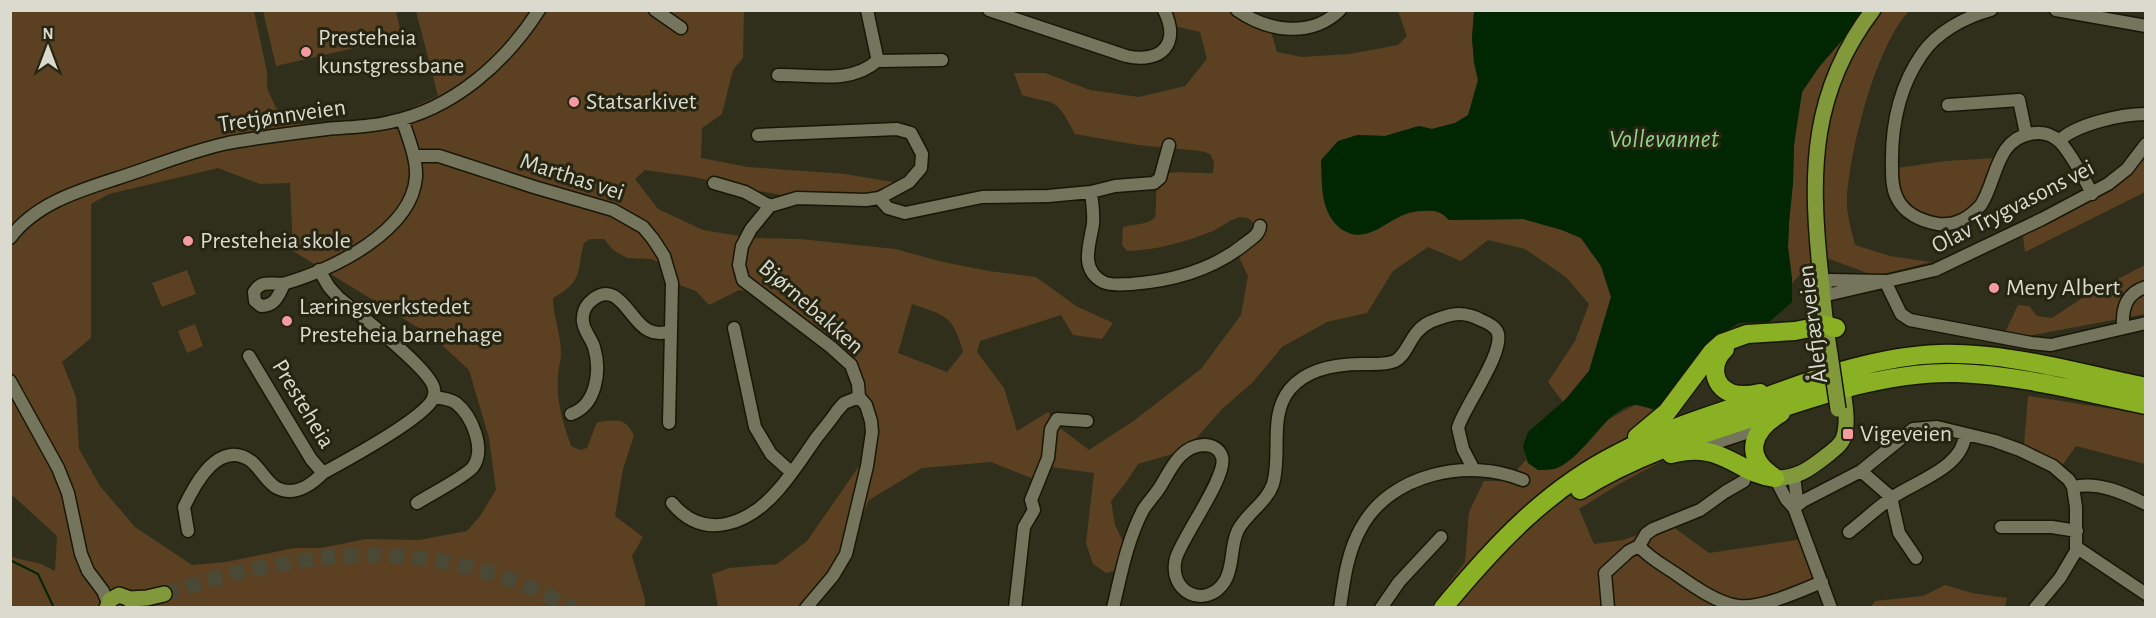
<svg xmlns="http://www.w3.org/2000/svg" width="2156" height="618" font-family="'Alegreya Sans',sans-serif">
	<style>
		.green { fill: #5b4122; fill-rule: evenodd }
		.water { fill: #012602 }
		.lines { fill: none; stroke-linecap: round; stroke-linejoin: round }
		.stream { stroke: #012602; stroke-width: 2 }
		.major-tunnel { stroke: #4a4936; stroke-width: 15; stroke-dasharray: 15 8; stroke-linecap: butt }
		.minor-casing { stroke: #181705; stroke-width: 15 }
		.major-casing { stroke: #181705; stroke-width: 18 }
		.highway-casing { stroke: #181705; stroke-width: 21 }
		.minor { stroke: #75755e; stroke-width: 12 }
		.major { stroke: #81993b; stroke-width: 15 }
		.highway { stroke: #89b123; stroke-width: 18 }
		.major-bridge-casing { stroke: #181705; stroke-width: 18; stroke-linecap: butt }
		.major-bridge { stroke: #81993b; stroke-width: 15 }
		.poi-dot { fill: #f49aa1; stroke: #262512; stroke-width: 2 }
		.labels { text-anchor: middle; dominant-baseline: central; stroke-width: 6; stroke-linejoin: round; paint-order: stroke }
		.poi-label { font-size: 24px; fill: #dadace; stroke: #262512; text-anchor: start }
		.street-label { font-size: 24px; fill: #dadace; stroke: #262512 }
		.water-label { font-size: 26px; font-style: italic; fill: #8fd58c; stroke: #262512 }
	</style>
	<rect width="100%" height="100%" fill="#302f1b"/>
	<path class="green" d="M10 11H254L267 72V88L275 106 291 124 340 123 389 118 438 96 416 11H744L743 58 733 70 722 114 702 128 701 158 748 167 845 174 893 182 886 194 788 196 741 188 694 177 645 170 635 179 658 209 703 230 751 238 800 239 895 249 943 262 989 271 1036 277 1076 306 1113 323 1102 339 1073 335 1061 315 980 341 977 352 1004 388 1017 431 1048 412 1060 428 1089 450 1132 422 1201 369 1241 315 1248 276 1238 255C1244 252 1252 248 1255 241 1259 232 1254 217 1242 217 1231 218 1222 227 1213 231 1184 242 1158 250 1127 251L1122 245 1123 227C1134 224 1146 225 1155 218 1157 207 1155 190 1158 180 1163 167 1200 175 1213 173L1214 162 1210 154 1201 151 1138 145 1075 134C1068 122 1061 103 1046 101 1038 99 1031 98 1022 95L1014 73H1045L1090 90 1139 97 1185 86 1207 59 1200 32 1170 25 1166 11H1242L1270 28 1277 52 1302 57 1350 54 1398 45 1407 36 1398 11H1474L1472 38 1474 62 1478 80 1469 115 1455 123 1432 129 1419 126 1385 136 1357 135 1377 230C1397 217 1430 198 1449 220L1523 219 1562 230 1581 238 1601 266 1611 297 1589 371 1563 402 1548 382 1575 341 1589 304 1566 277 1525 249 1488 240 1461 261 1428 247 1393 271 1367 313 1327 322 1282 347 1252 383 1222 409 1186 450 1138 464 1127 481 1111 501 1115 525 1128 552 1124 569 1106 573 1093 564 1086 543 1094 473 1044 466 1039 481 991 462 922 468 869 500 844 556 803 607H718L712 574 729 568 777 564 807 541 862 462 871 434 861 389 834 354 757 293 739 290 709 305 696 291 674 283 661 263 651 259 627 258 613 250 604 239H590L584 243C576 272 584 281 553 298 553 317 561 334 561 354 561 361 558 369 558 377 556 401 563 423 571 446L580 450 587 448 597 422C616 420 624 416 634 435L623 469 615 516 643 537 632 556 645 599V607H11V557L41 564 55 571 57 536 11 494ZM218 168 260 184 290 183 293 251 432 336 469 370 489 438 496 490 480 516 467 531 419 540 366 539 321 548H294L226 562 192 565 135 527 100 486 79 449 76 397 62 362 91 338V204L109 194ZM912 304C946 316 953 315 963 352L947 372 898 353Z
		M263 11H396L402 37 276 66Z
		M1864 11H1909C1876 45 1849 152 1847 200 1846 214 1852 231 1855 245L1890 256 1931 262 1875 276 1819 255 1792 283 1788 247 1789 222 1793 183 1794 145 1802 92 1819 67Z
		M2145 140V192L2025 252 2022 229 2130 167Z
		M1998 158 1985 203 1957 225 1921 220 1897 195V168L1945 161Z
		M2145 265V314L2001 341 2018 305 2029 306 2037 316 2052 318 2087 295Z
		M187 270 196 294 162 307 152 283Z
		M195 324 203 346 187 353 178 331Z
		M2028 396 2145 414V464L2076 446 2061 467 2029 455 2024 445Z
		M1635 405 1656 410 1681 458 1662 461 1619 484 1579 509 1594 544 1623 540 1669 524 1709 553 1803 539 1815 578 1801 589 1752 607 1430 608 1465 562 1469 512 1484 481H1506L1527 459 1528 463 1557 468 1586 445 1609 419Z
		M1945 585 1972 593 2007 598 2005 607H1871L1875 601 1923 596Z"/>
	<path class="water" d="M1474 11H1864L1859 21 1819 67 1802 92 1794 144 1793 183 1789 222 1788 247 1792 278V302L1769 322 1739 323 1722 333 1710 344 1678 395 1656 410C1650 409 1640 404 1633 405 1603 411 1586 456 1557 468 1552 470 1544 470 1538 470L1528 463 1523 446 1528 432 1566 399 1589 371 1611 297 1601 266 1581 238 1562 230 1523 219 1449 220C1442 212 1436 210 1425 211 1421 211 1416 211 1411 212 1386 218 1367 248 1340 228 1320 212 1322 184 1321 160L1338 141 1357 135 1385 136 1419 126 1432 129 1455 123 1468 115 1478 80 1474 62 1472 38Z"/>
	<g class="lines">
		<path class="stream" d="M10 560 38 574 54 608"/>
		<path class="major-tunnel" d="M164 594C193 585 223 575 253 569 283 564 313 558 343 556 423 550 503 570 573 608"/>
		<g class="minor-casing">
			<path id="minor" d="M655 10 681 28
				M989 10 1126 56C1161 64 1181 44 1164 10
				M1237 10C1269 32 1311 38 1340 10
				M1991 10C1965 17 1937 32 1922 54 1899 87 1891 127 1892 167 1892 177 1892 188 1897 198 1904 213 1921 221 1938 224 1956 226 1969 218 1981 205 1992 188 1994 166 2006 149 2018 133 2044 126 2060 142 2069 151 2086 181 2092 194
				M2056 10 2146 26
				M877 61 942 60
				M778 75C810 74 850 85 877 61V57L867 10
				M1948 105 2019 100 2026 134
				M758 135 897 129 911 133 922 154 921 168 909 182 885 195 879 198 866 200 797 198 770 206 751 229 742 246 739 265 743 280 831 347 851 365 858 384 859 397 866 405 871 421 872 432 867 466 846 554 833 576 806 608
				M2059 141C2076 124 2122 114 2146 114
				M414 156H439L534 187 613 210 643 227 653 239 664 256 672 283 669 423
				M714 183 745 192 770 206
				M1091 192C1092 202 1094 213 1093 224 1090 244 1079 269 1103 282 1111 286 1122 284 1131 284 1172 281 1213 270 1246 243 1252 238 1259 235 1260 226
				M879 198 888 208 905 213 982 197 1048 196 1091 192 1115 186 1154 183 1160 178 1169 145
				M10 238C35 204 78 191 115 179 153 167 190 151 228 143 261 137 294 133 327 129 348 127 370 127 390 122 453 109 505 63 539 10
				M1885 281 1830 280 1822 289 1831 294 1935 270 2042 219 2108 184 2127 169 2146 144
				M1885 281 1901 314 1910 320 2031 343 2051 345 2146 323
				M284 284C279 295 275 306 261 306L255 301 254 292C262 278 274 286 286 283 332 270 412 231 416 177 417 158 408 137 402 119
				M2123 327C2122 308 2126 293 2146 287
				M734 328 755 427 771 454 791 472
				M249 356 311 459 323 473
				M10 381 58 468 68 493 81 554 88 571 103 591 108 603
				M571 414C597 405 601 370 594 347 591 338 584 331 583 322 582 314 585 306 591 301 618 277 630 322 648 330 655 334 662 333 670 332
				M1700 448 1761 428
				M1861 471 1891 497 1899 533 1916 558
				M1794 476 1797 500 1794 508
				M1775 478 1786 499 1794 508 1831 608
				M1744 481 1725 492 1700 510 1653 529 1646 534 1639 546C1649 558 1663 565 1676 574 1693 586 1717 603 1738 606 1762 609 1799 591 1822 582
				M2073 487C2098 481 2124 493 2146 504
				M417 503C429 495 465 477 473 467 486 449 472 416 456 403 450 399 442 398 434 397
				M672 503C705 543 750 523 779 489 793 473 805 454 817 437 824 428 831 420 837 411L844 403 859 397
				M1794 508 1803 501 1861 471 1913 429 1937 427 1995 441 2020 450 2053 466 2069 480 2073 487 2076 507V551L2060 578 2035 608
				M2001 527H2052L2077 531
				M188 531 184 507C195 484 219 438 251 461 260 468 267 483 277 488 295 497 311 485 323 473 347 460 416 422 431 402 434 398 435 394 434 389 432 370 356 312 338 297L329 287 319 270
				M1849 532C1863 521 1876 509 1890 499 1913 482 1964 468 1965 434
				M2076 547 2146 594
				M1015 608 1024 527 1034 510 1031 500 1048 458 1051 429 1057 419 1087 421
				M1113 608C1121 574 1127 541 1143 510 1148 502 1155 495 1160 487 1171 469 1180 446 1204 445 1212 445 1220 449 1222 457 1228 475 1183 536 1176 558 1167 592 1206 611 1225 581 1234 566 1230 546 1238 530 1247 513 1267 502 1273 484 1282 453 1268 416 1290 389 1307 369 1337 364 1362 364 1373 364 1385 365 1395 361 1409 354 1409 332 1430 322 1449 314 1462 310 1481 320 1486 322 1494 326 1497 331 1507 350 1463 408 1458 428L1463 449 1474 470
				M1340 608C1344 580 1347 553 1361 528 1390 474 1468 457 1523 480
				M1381 608 1399 582 1441 537
				M1608 608 1605 573 1629 551 1639 546"/>
		</g>
		<g class="major-casing">
			<path id="major" d="M1830 354C1825 325 1823 297 1820 268 1810 171 1811 91 1873 10
				M1775 478C1799 479 1813 466 1830 453 1835 448 1840 446 1843 439 1848 426 1846 411 1844 397
				M130 599 147 598 164 594
				M107 608 110 600 119 595 130 599 134 608"/>
		</g>
		<g class="highway-casing">
			<path id="highway" d="M1725 349C1711 362 1711 385 1731 393 1739 396 1751 395 1760 393
				M1637 437 1667 412 1712 352 1722 343 1747 334 1795 331 1825 325 1836 328
				M1671 454C1687 450 1703 449 1718 455 1738 462 1753 476 1775 478
				M1774 477C1742 456 1752 430 1781 413
				M1580 490C1633 457 1693 437 1752 418 1817 396 1887 371 1957 373 2020 375 2083 392 2146 405
				M1443 608C1494 546 1547 489 1619 453 1666 428 1718 413 1768 396 1822 376 1881 356 1939 354 2009 352 2078 373 2146 387"/>
		</g>
		<use href="#minor" class="minor"/>
		<use href="#major" class="major"/>
		<use href="#highway" class="highway"/>
		<g class="major-bridge-casing">
			<path id="major-bridge" d="M1830 354 1838 409"/>
		</g>
		<use href="#major-bridge" class="major-bridge"/>
	</g>
	<g class="poi-dot">
		<circle cx="306" cy="52" r="6"/>
		<circle cx="574" cy="102" r="6"/>
		<circle cx="188" cy="241" r="6"/>
		<circle cx="1994" cy="288" r="6"/>
		<circle cx="287" cy="321" r="6"/>
		<rect x="1842" y="428" width="12" height="12" rx="3"/>
	</g>
	<g class="labels">
		<g class="poi-label">
			<text x="318" y="38">Presteheia<tspan x="318" dy="28">kunstgressbane</tspan></text>
			<text x="586" y="102">Statsarkivet</text>
			<text x="200" y="241">Presteheia skole</text>
			<text x="2006" y="288">Meny Albert</text>
			<text x="299" y="307">Læringsverkstedet<tspan x="299" dy="28">Presteheia barnehage</tspan></text>
			<text x="1860" y="434">Vigeveien</text>
		</g>
		<g class="street-label">
			<text transform="translate(282 116) rotate(-8)">Tretjønnveien</text>
			<text transform="translate(572 177) rotate(18)">Marthas vei</text>
			<text transform="translate(2013 207) rotate(-27)">Olav Trygvasons vei</text>
			<text transform="translate(811 307) rotate(41)">Bjørnebakken</text>
			<text transform="translate(1813 324) rotate(-97)">Ålefjærveien</text>
			<text transform="translate(303 404) rotate(59)">Presteheia</text>
		</g>
		<g class="water-label">
			<text x="1664" y="139">Vollevannet</text>
		</g>
	</g>
	<rect width="2156" height="618" fill="none" stroke="#dadace" stroke-width="24"/>
	<g transform="translate(48 48)" stroke="#262512" stroke-width="4.5" paint-order="stroke">
	<path d="M0-4.5L10 22L0 15L-10 22Z" fill="#dadace"/>
	<text y="-9" font-size="16" font-weight="bold" text-anchor="middle" fill="#dadace">N</text>
	</g>
</svg>
